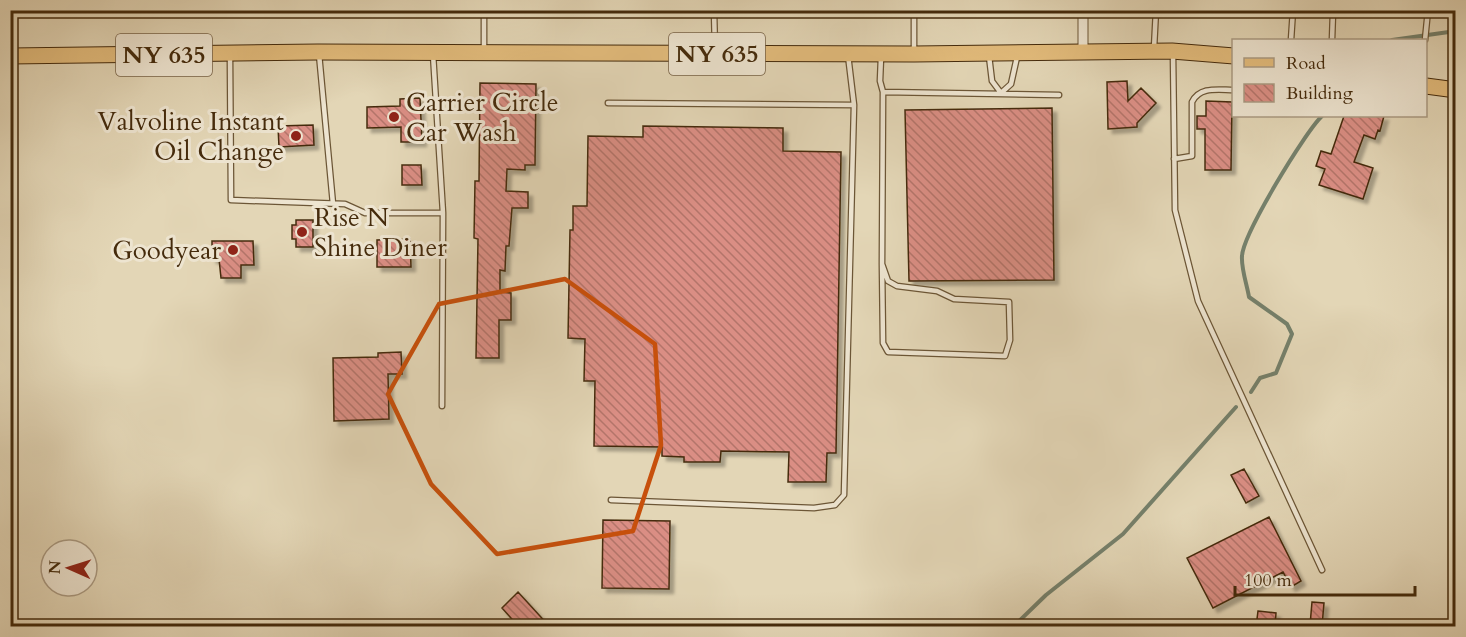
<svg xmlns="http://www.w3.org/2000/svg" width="1466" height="637" font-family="Cardo,serif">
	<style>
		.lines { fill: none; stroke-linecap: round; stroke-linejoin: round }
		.stream { stroke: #75806b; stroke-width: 4 }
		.building { fill: url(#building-back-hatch); stroke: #452b0c; stroke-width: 1.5; filter: url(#shadow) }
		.lane-casing { stroke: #6c5636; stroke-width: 7 }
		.street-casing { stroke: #6c5636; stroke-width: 11 }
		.primary-casing { stroke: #452b0c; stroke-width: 17 }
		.lane { stroke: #ede4d0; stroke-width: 4.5 }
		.street { stroke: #ede4d0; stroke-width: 9 }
		.primary { stroke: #e2bb7b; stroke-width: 15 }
		.marked { fill: none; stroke: #c7500c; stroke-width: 4.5; stroke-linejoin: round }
		.poi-dot { fill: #8f2418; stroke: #ede4d0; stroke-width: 2 }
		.labels { text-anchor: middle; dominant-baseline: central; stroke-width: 6; stroke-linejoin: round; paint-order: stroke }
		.shield { fill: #ede4d0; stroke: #776247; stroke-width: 1.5 }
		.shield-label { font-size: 24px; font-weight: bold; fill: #452b0c }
		.poi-label { font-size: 26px; fill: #452b0c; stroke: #ede4d0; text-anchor: start }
	</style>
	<defs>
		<pattern id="building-back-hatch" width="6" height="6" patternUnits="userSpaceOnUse" patternTransform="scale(1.5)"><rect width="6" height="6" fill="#da8e84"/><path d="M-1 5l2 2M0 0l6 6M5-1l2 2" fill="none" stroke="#b3746a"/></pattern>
		<filter id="shadow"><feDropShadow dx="4.5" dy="4.5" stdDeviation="1.5" flood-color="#0004"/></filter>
	</defs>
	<rect width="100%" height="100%" fill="#e3d6b6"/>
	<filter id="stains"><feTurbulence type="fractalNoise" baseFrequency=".00333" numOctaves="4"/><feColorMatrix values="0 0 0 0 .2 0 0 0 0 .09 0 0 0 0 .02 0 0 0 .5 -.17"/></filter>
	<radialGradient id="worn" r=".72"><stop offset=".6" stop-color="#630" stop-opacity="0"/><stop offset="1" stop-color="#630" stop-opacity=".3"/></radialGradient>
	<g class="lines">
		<path class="stream" d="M1392 40 1456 31
			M1251 392 1260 378 1276 373 1292 334 1287 324 1249 297C1247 285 1241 268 1242 256 1243 234 1305 132 1322 116
			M1014 626 1046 595 1123 534 1236 407"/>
	</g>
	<path class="building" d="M1127 81 1128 101 1141 88 1156 103 1137 123V127L1108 129 1107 82Z
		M480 83 536 84 535 165H525V170L507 169 506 191 528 192V208H512L509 246H506L505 271 500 270V292L511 293V320H499V358H476L478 239 474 238 475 181H479Z
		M420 98 422 142H401V127L367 128V107L400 106V99Z
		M1206 101 1232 102 1231 170H1205V129H1197V116H1206Z
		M1052 108 1054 280 909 281 905 110Z
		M1344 116H1384L1380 131 1378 130 1375 139 1364 135 1354 162 1373 168 1363 199 1319 185 1325 169 1316 166 1321 151 1331 154Z
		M313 125 314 145 279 147 278 126Z
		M643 126 783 128V151L841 152 836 453H827L826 482H788L789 452 721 451 720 462H684V457L662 456V447L594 446 595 381H584L585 339 568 338 570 230H573V206H587L588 136 643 137Z
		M402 165H421L422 185H402Z
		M296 220H313V247H296V239H292V225H296Z
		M410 239 411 267H377V240Z
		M212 241H253L254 265H241V278H221L219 259H212Z
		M401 352 402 374H388L389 419 334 421 333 358 378 357V353Z
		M1244 469 1259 496 1246 503 1231 475Z
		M1269 517 1301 581 1291 587 1283 572 1213 608 1187 558Z
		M603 520 670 521 669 589 602 588Z
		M518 592 550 627H519L502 608Z
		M1312 602 1324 603 1322 626 1310 625Z
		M1258 611 1276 613 1275 627H1256Z"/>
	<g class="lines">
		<g class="lane-casing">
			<path id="lane" d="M714 10 715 50
				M914 10V51
				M1291 40 1293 10
				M1332 40 1333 12
				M1425 40 1428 10
				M1154 48 1156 10
				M484 49V10
				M1173 53 1175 210 1198 301 1322 570
				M319 54 333 204
				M433 54 443 213 442 406
				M989 56 992 81 1001 93 1011 84 1017 57
				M230 57 231 200 345 204 365 213H443
				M881 57 880 81 883 92 882 264 888 281 897 286 937 291 954 299 1009 302 1010 340 1005 356 888 352 883 343 882 264
				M883 92 1059 95
				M608 103 854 105
				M1174 159 1192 156V102C1200 86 1218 90 1234 90
				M611 500 814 508 835 505 844 495 854 105 848 55"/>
		</g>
		<g class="street-casing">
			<path id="street" d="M1083 53V10"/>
		</g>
		<g class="primary-casing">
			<path id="primary" d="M10 56 318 52 914 54 1172 51 1234 56
				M1426 86 1456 90"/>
		</g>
		<use href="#lane" class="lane"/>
		<use href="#street" class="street"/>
		<use href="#primary" class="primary"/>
	</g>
	<path class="marked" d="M565 279 655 344 661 445 633 531 497 554 431 484 388 394 439 304Z"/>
	<g class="poi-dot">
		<circle cx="394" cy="117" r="6"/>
		<circle cx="296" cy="136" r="6"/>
		<circle cx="302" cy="232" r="6"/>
		<circle cx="233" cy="250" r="6"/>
	</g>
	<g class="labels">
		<g class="shield">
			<rect x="669" y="33" width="96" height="42" rx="4.5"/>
			<rect x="116" y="34" width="96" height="42" rx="4.5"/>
		</g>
		<g class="shield-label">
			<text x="717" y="54">NY 635</text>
			<text x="164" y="55">NY 635</text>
		</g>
		<g class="poi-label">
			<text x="406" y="102">Carrier Circle<tspan x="406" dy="30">Car Wash</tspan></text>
			<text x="284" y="121" text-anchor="end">Valvoline Instant<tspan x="284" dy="30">Oil Change</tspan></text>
			<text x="314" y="217">Rise N<tspan x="314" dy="30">Shine Diner</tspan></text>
			<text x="221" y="250" text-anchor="end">Goodyear</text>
		</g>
	</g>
	<rect width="1466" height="637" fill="none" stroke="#e3d6b6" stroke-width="36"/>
	<rect x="12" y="12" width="1442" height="613" fill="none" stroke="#452b0c" stroke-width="3"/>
	<rect x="18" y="18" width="1430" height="601" fill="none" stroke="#452b0c" stroke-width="1.5"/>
	<rect x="1232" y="39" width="195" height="78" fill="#ede4d0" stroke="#aa9a82" stroke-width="1.5"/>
	<rect x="1244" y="58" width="30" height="9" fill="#e2bb7b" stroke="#aa9a82" stroke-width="1.5"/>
	<text x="1286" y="69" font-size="18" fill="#452b0c">Road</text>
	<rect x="1244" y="84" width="30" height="18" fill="url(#building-back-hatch)" stroke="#aa9a82" stroke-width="1.5"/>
	<text x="1286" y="99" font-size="18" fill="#452b0c">Building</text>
	<g transform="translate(69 568) rotate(273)"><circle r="28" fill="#ede4d0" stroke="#aa9a82" stroke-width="1.5"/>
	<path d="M0-4.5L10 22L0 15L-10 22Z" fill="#8f2418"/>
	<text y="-9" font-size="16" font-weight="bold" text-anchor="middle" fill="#452b0c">N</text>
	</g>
	<path d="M1235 586v9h180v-9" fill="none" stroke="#452b0c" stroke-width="3"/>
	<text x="1244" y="586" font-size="18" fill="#452b0c" stroke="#ede4d0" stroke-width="4.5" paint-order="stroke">100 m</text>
	<rect width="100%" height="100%" filter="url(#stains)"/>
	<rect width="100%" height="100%" fill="url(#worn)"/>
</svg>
